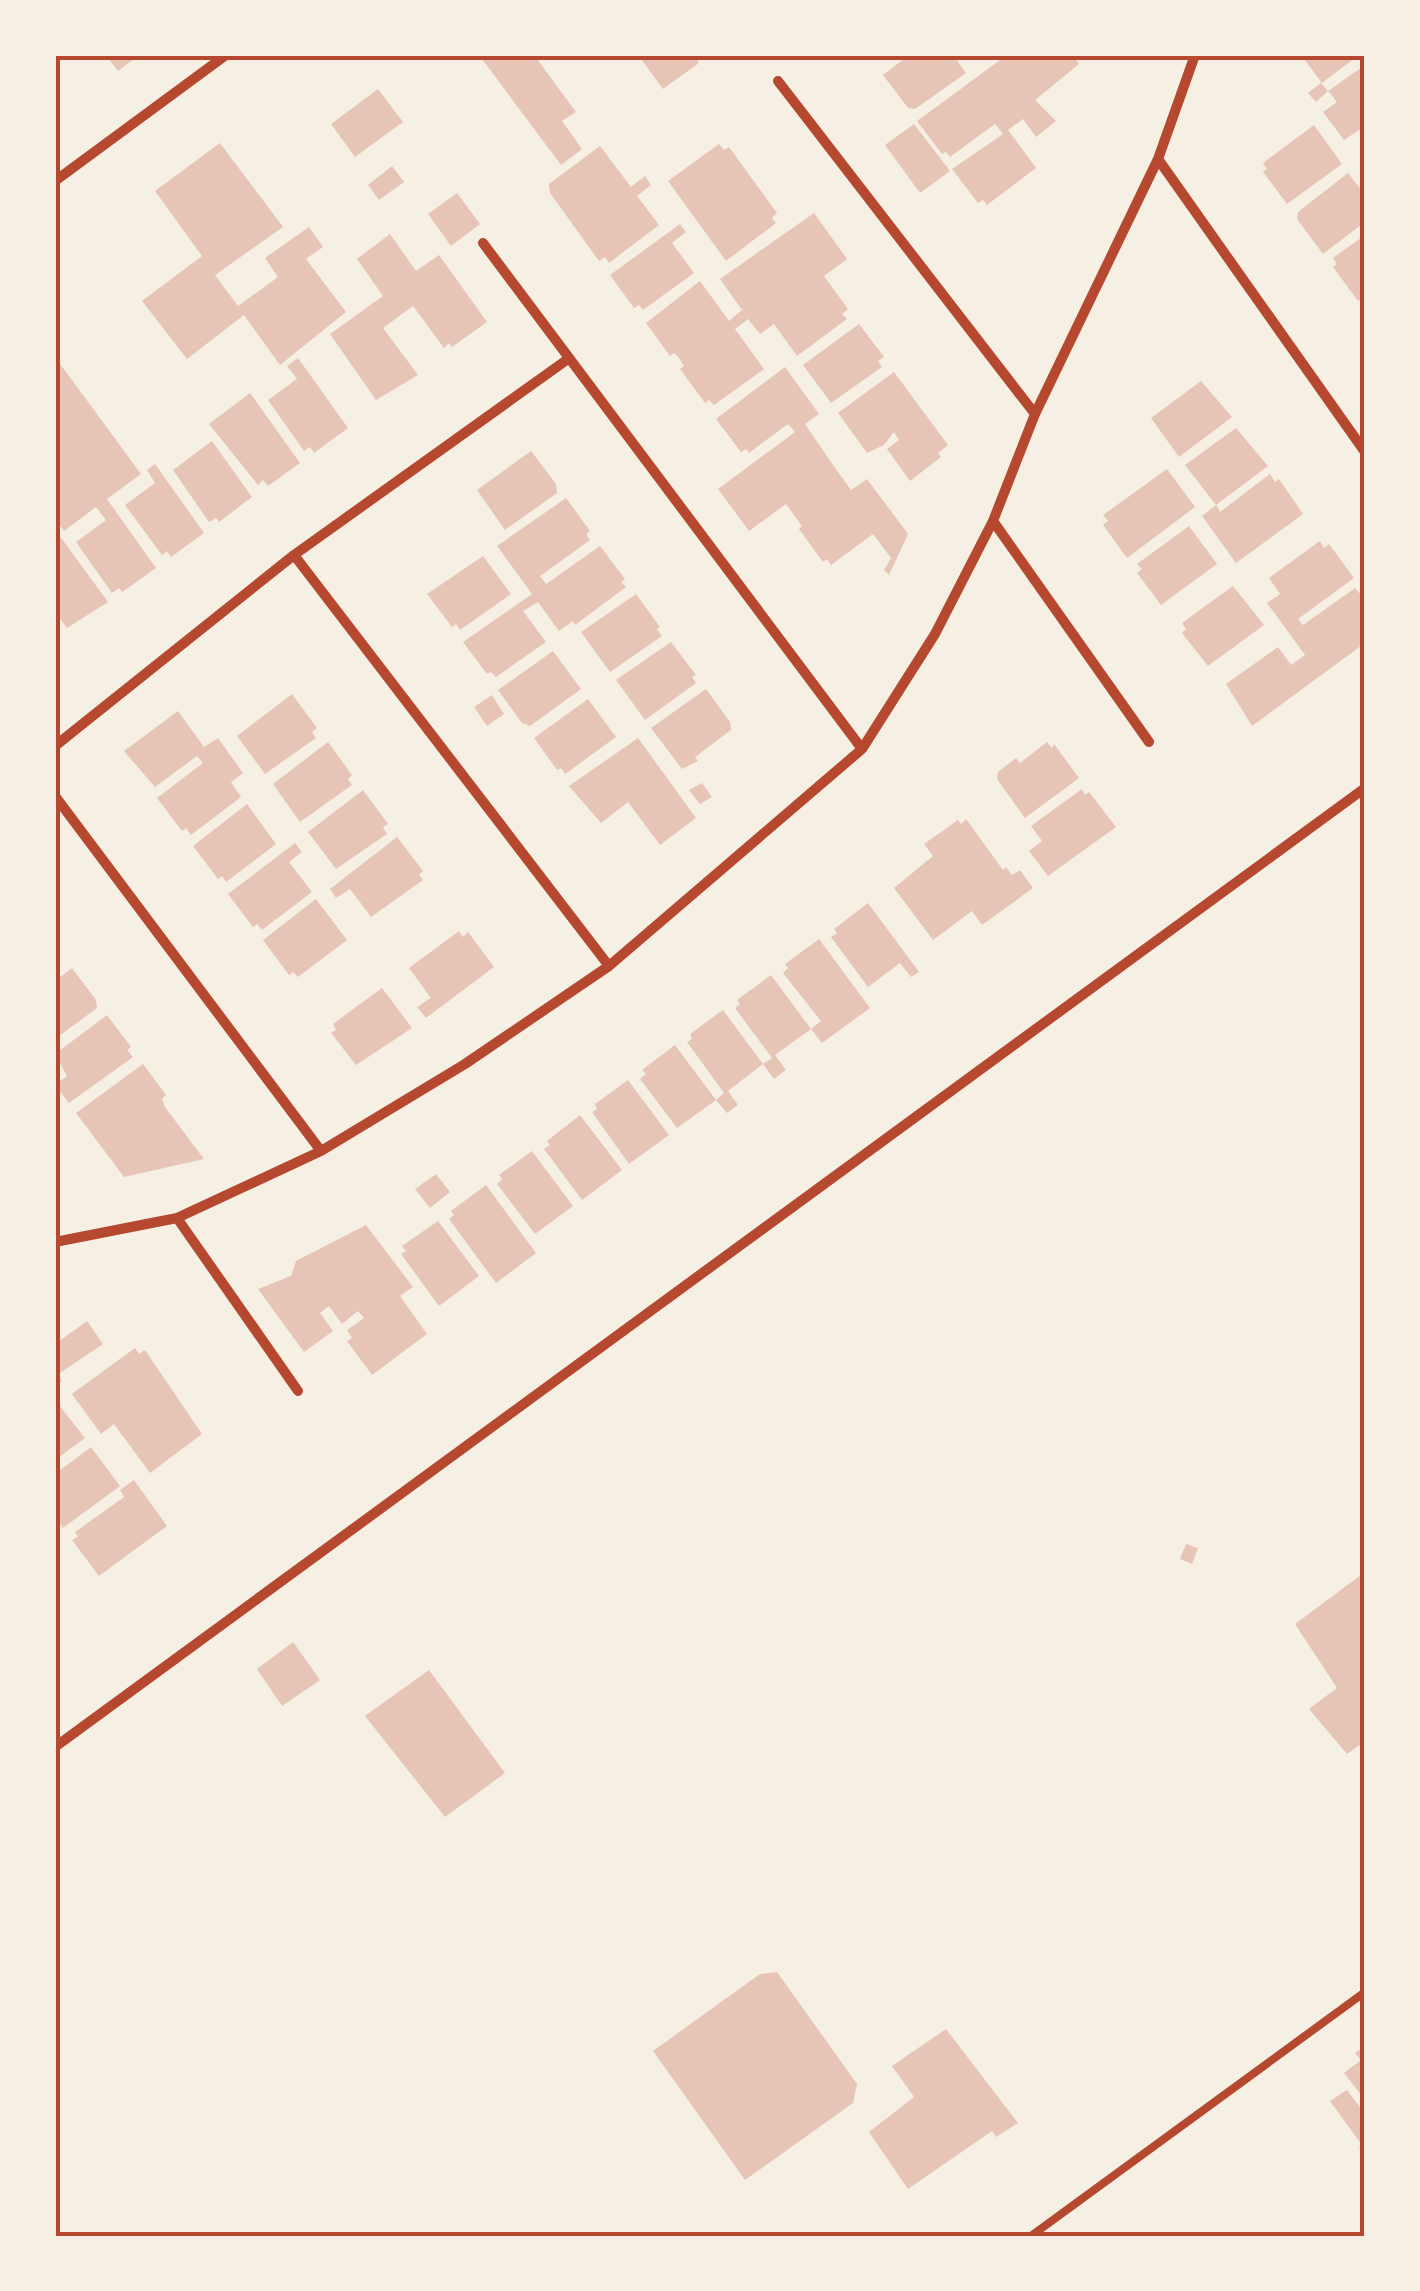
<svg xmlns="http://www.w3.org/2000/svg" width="1420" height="2291" font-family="'Nunito Sans',sans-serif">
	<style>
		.building { fill: #e6c5b7 }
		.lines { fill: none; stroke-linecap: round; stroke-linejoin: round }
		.service { stroke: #b5482f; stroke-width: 8 }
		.minor { stroke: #b5482f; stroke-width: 10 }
		.neatline { fill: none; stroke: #b5482f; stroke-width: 4 }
	</style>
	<rect width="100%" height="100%" fill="#f6efe4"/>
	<path class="building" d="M106 55H139L118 71Z
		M479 55H534L576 112 562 121 582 149 561 165Z
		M638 55H694L699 63 663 89Z
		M909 55H953L966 73 915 109 908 108 883 75Z
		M1007 55H1079L1075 58 1079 64 1035 100 1056 121 1036 137 1023 119 1008 130 1036 168 987 205 983 200 978 203 952 169 1003 134 995 124 950 157 946 152 942 154 917 121Z
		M1301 55H1359L1322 83Z
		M1365 65V126L1344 140 1323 112 1337 102 1328 91Z
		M1321 83 1328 91 1316 102 1308 93Z
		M378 89 403 122 355 157 331 124Z
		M914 124 950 171 920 193 885 145Z
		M1314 125 1342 164 1287 204 1263 172 1267 169 1263 163Z
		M220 143 283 227 215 275 238 306 278 277 265 258 309 227 323 247 306 259 346 312 280 365 244 315 187 359 142 301 202 256 155 191Z
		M719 144 724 150 729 147 777 213 772 218 776 223 726 261 668 181Z
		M600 146 631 187 645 176 651 185 637 196 659 225 609 263 605 257 599 261 550 193 549 184Z
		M392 166 404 182 379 200 368 185Z
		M1348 173 1365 195V222L1323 254 1297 219 1298 212Z
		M457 193 480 224 451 246 428 214Z
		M814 213 847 259 824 276 848 309 842 314 847 319 797 356 774 324 760 334 748 319 735 329 764 369 714 405 709 400 705 403 680 369 684 366 679 358 674 353 670 356 646 323 700 281 729 321 742 310 720 279Z
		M680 224 686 232 672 243 694 273 643 310 639 305 634 308 610 275Z
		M390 234 416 271 439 255 487 322 452 347 449 343 444 348 413 306 383 328 418 375 376 400 330 334 383 296 357 259Z
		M1365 235V296L1358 301 1333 267 1337 264 1333 258Z
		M859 324 884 357 878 361 882 367 831 403 803 365Z
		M55 357 141 474 107 499 156 568 122 592 119 588 112 593 76 542 106 520 96 507 64 531 55 518Z
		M298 358 348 428 314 453 310 447 304 451 268 400 297 379 287 366Z
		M785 367 819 414 805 424 833 465 851 490 867 479 908 534 889 575 884 570 891 558 873 534 831 565 827 559 823 562 799 529 802 526 786 504 749 531 718 489 795 432 788 424 749 453 746 449 741 452 716 419Z
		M894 372 948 445 938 453 941 457 910 481 887 449 899 440 894 432 884 445 867 453 838 413Z
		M1201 381 1232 417 1179 457 1151 418Z
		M250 393 300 463 268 486 263 480 258 485 209 424Z
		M1236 428 1268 466 1216 505 1185 465Z
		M212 441 252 497 219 522 216 518 209 522 173 470Z
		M531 451 556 484 557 493 505 530 477 490Z
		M155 464 204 533 171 557 167 551 162 555 125 505 155 483 147 470Z
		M1167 469 1195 507 1127 558 1103 525 1108 521 1103 515Z
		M1270 474 1275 482 1279 479 1303 514 1236 563 1202 516 1216 505 1220 512Z
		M566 498 590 531 586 534 590 540 540 576 546 584 600 546 625 579 621 582 626 587 575 625 573 621 559 631 538 602 523 611 546 642 496 677 491 672 487 674 463 642 532 594 497 546Z
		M1189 526 1217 564 1161 605 1137 573 1142 569 1137 564Z
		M59 535 108 602 67 628 55 612Z
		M1320 541 1324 548 1329 544 1354 578 1298 619 1303 625 1355 588 1359 593 1363 590 1365 643 1252 726 1226 684 1278 647 1291 665 1305 655 1267 603 1280 594 1269 578Z
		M483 556 511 594 460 630 456 624 452 627 427 594Z
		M1233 586 1264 625 1208 666 1182 633 1186 629 1182 623Z
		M636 594 660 627 657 629 662 636 610 672 581 632Z
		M671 642 696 675 692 677 696 683 645 720 616 680Z
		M553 651 581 689 530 726 522 723 498 690Z
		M706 689 730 722 731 730 695 757 698 761 682 769 651 728Z
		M292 694 317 728 312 732 316 738 265 774 237 736Z
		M492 695 504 714 487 726 474 707Z
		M588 699 616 737 565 774 561 768 557 770 534 738Z
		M178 711 204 747 218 738 243 773 231 782 241 797 191 835 186 828 182 831 157 798 203 763 197 756 155 787 124 751Z
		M638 738 696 818 660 845 628 802 601 823 569 786Z
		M328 742 352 775 348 779 352 785 300 822 273 784Z
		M1047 742 1052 748 1054 744 1079 778 1025 818 997 779 998 772 1016 758 1020 763Z
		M702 783 712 797 700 804 689 790Z
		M1082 789 1085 795 1089 792 1116 827 1048 876 1029 851 1042 841 1031 826Z
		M363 790 388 824 383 827 387 834 336 869 308 832Z
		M247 804 276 844 226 882 222 876 218 879 193 846Z
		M966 819 1003 870 1006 867 1012 875 1020 870 1033 888 982 925 972 911 933 940 894 888 933 856 924 844 958 820 961 824Z
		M397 837 423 871 419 875 423 880 371 917 350 889 336 898 330 889Z
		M295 843 302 852 289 862 312 892 262 930 257 924 253 927 228 894Z
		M316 899 347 940 298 977 293 972 289 975 263 940Z
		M868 903 919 972 911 977 900 963 868 987 831 937 837 933 834 929Z
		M459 931 463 937 468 932 494 967 426 1018 417 1007 431 998 409 968Z
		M819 939 870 1008 822 1043 811 1029 821 1021 783 973 788 968 785 964Z
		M72 968 96 1000 97 1008 55 1039V981Z
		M771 975 811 1029 775 1055 786 1070 774 1079 763 1064 728 1091 738 1105 727 1113 716 1100 677 1128 640 1079 646 1074 642 1070 675 1045 716 1100 724 1093 687 1042 692 1039 690 1034 723 1010 763 1064 772 1058 735 1008 740 1004 737 1000Z
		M382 988 412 1028 356 1065 331 1033 336 1030 333 1024Z
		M107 1015 131 1047 127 1050 133 1057 69 1103 55 1085 67 1076 55 1054Z
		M143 1064 166 1095 162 1099 165 1107 204 1159 124 1177 76 1113Z
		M628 1080 669 1135 629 1164 592 1112 597 1109 595 1104Z
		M580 1115 622 1170 582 1200 544 1149 550 1145 547 1141Z
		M532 1151 573 1206 535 1234 497 1184 502 1179 499 1175Z
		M436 1174 450 1192 430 1208 415 1189Z
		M486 1185 536 1253 496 1283 449 1219 454 1215 451 1211Z
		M438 1221 479 1276 439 1306 401 1254 406 1251 402 1246Z
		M366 1225 413 1287 400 1296 427 1334 372 1375 347 1341 352 1338 347 1330 364 1318 358 1311 342 1324 329 1306 320 1313 333 1331 304 1352 258 1289 291 1276 296 1261Z
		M87 1321 103 1344 57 1375 62 1381 55 1386V1344Z
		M135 1348 139 1354 145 1350 202 1434 150 1473 114 1424 101 1434 72 1394Z
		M55 1400 85 1438 55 1460Z
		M91 1447 120 1486 63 1528 55 1517V1474Z
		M134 1480 167 1526 99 1576 72 1540 78 1537 75 1532 124 1497 120 1490Z
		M1186 1544 1198 1548 1192 1564 1180 1559Z
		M1365 1572V1741L1347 1754 1309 1709 1337 1688 1295 1624Z
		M293 1642 320 1680 282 1706 257 1669Z
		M429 1670 505 1773 445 1817 365 1716Z
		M777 1972 857 2084 853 2103 745 2180 653 2051 760 1974Z
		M946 2029 1018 2123 996 2137 992 2131 908 2189 869 2132 914 2097 892 2066Z
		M1365 2046V2100L1344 2073 1361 2060 1355 2053Z
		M1347 2090 1365 2114V2156L1359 2147 1362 2145 1330 2101Z"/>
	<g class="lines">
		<path class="service" d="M1031 2236 1365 1992"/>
		<path class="minor" d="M778 81 1035 414
			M1158 159 1365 452
			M55 181 226 55
			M483 243 862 749
			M993 521 1149 742
			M294 555 609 966
			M55 746 294 555 568 359
			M55 796 321 1151
			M177 1218 298 1391
			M55 1242 177 1218 321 1151 465 1064 609 966 862 749 935 634 993 521 1035 414 1158 159 1195 55
			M55 1747 1365 788"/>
	</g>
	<rect width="1420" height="2291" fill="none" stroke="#f6efe4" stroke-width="115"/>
	<rect x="58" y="58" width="1304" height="2176" class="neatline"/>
</svg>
